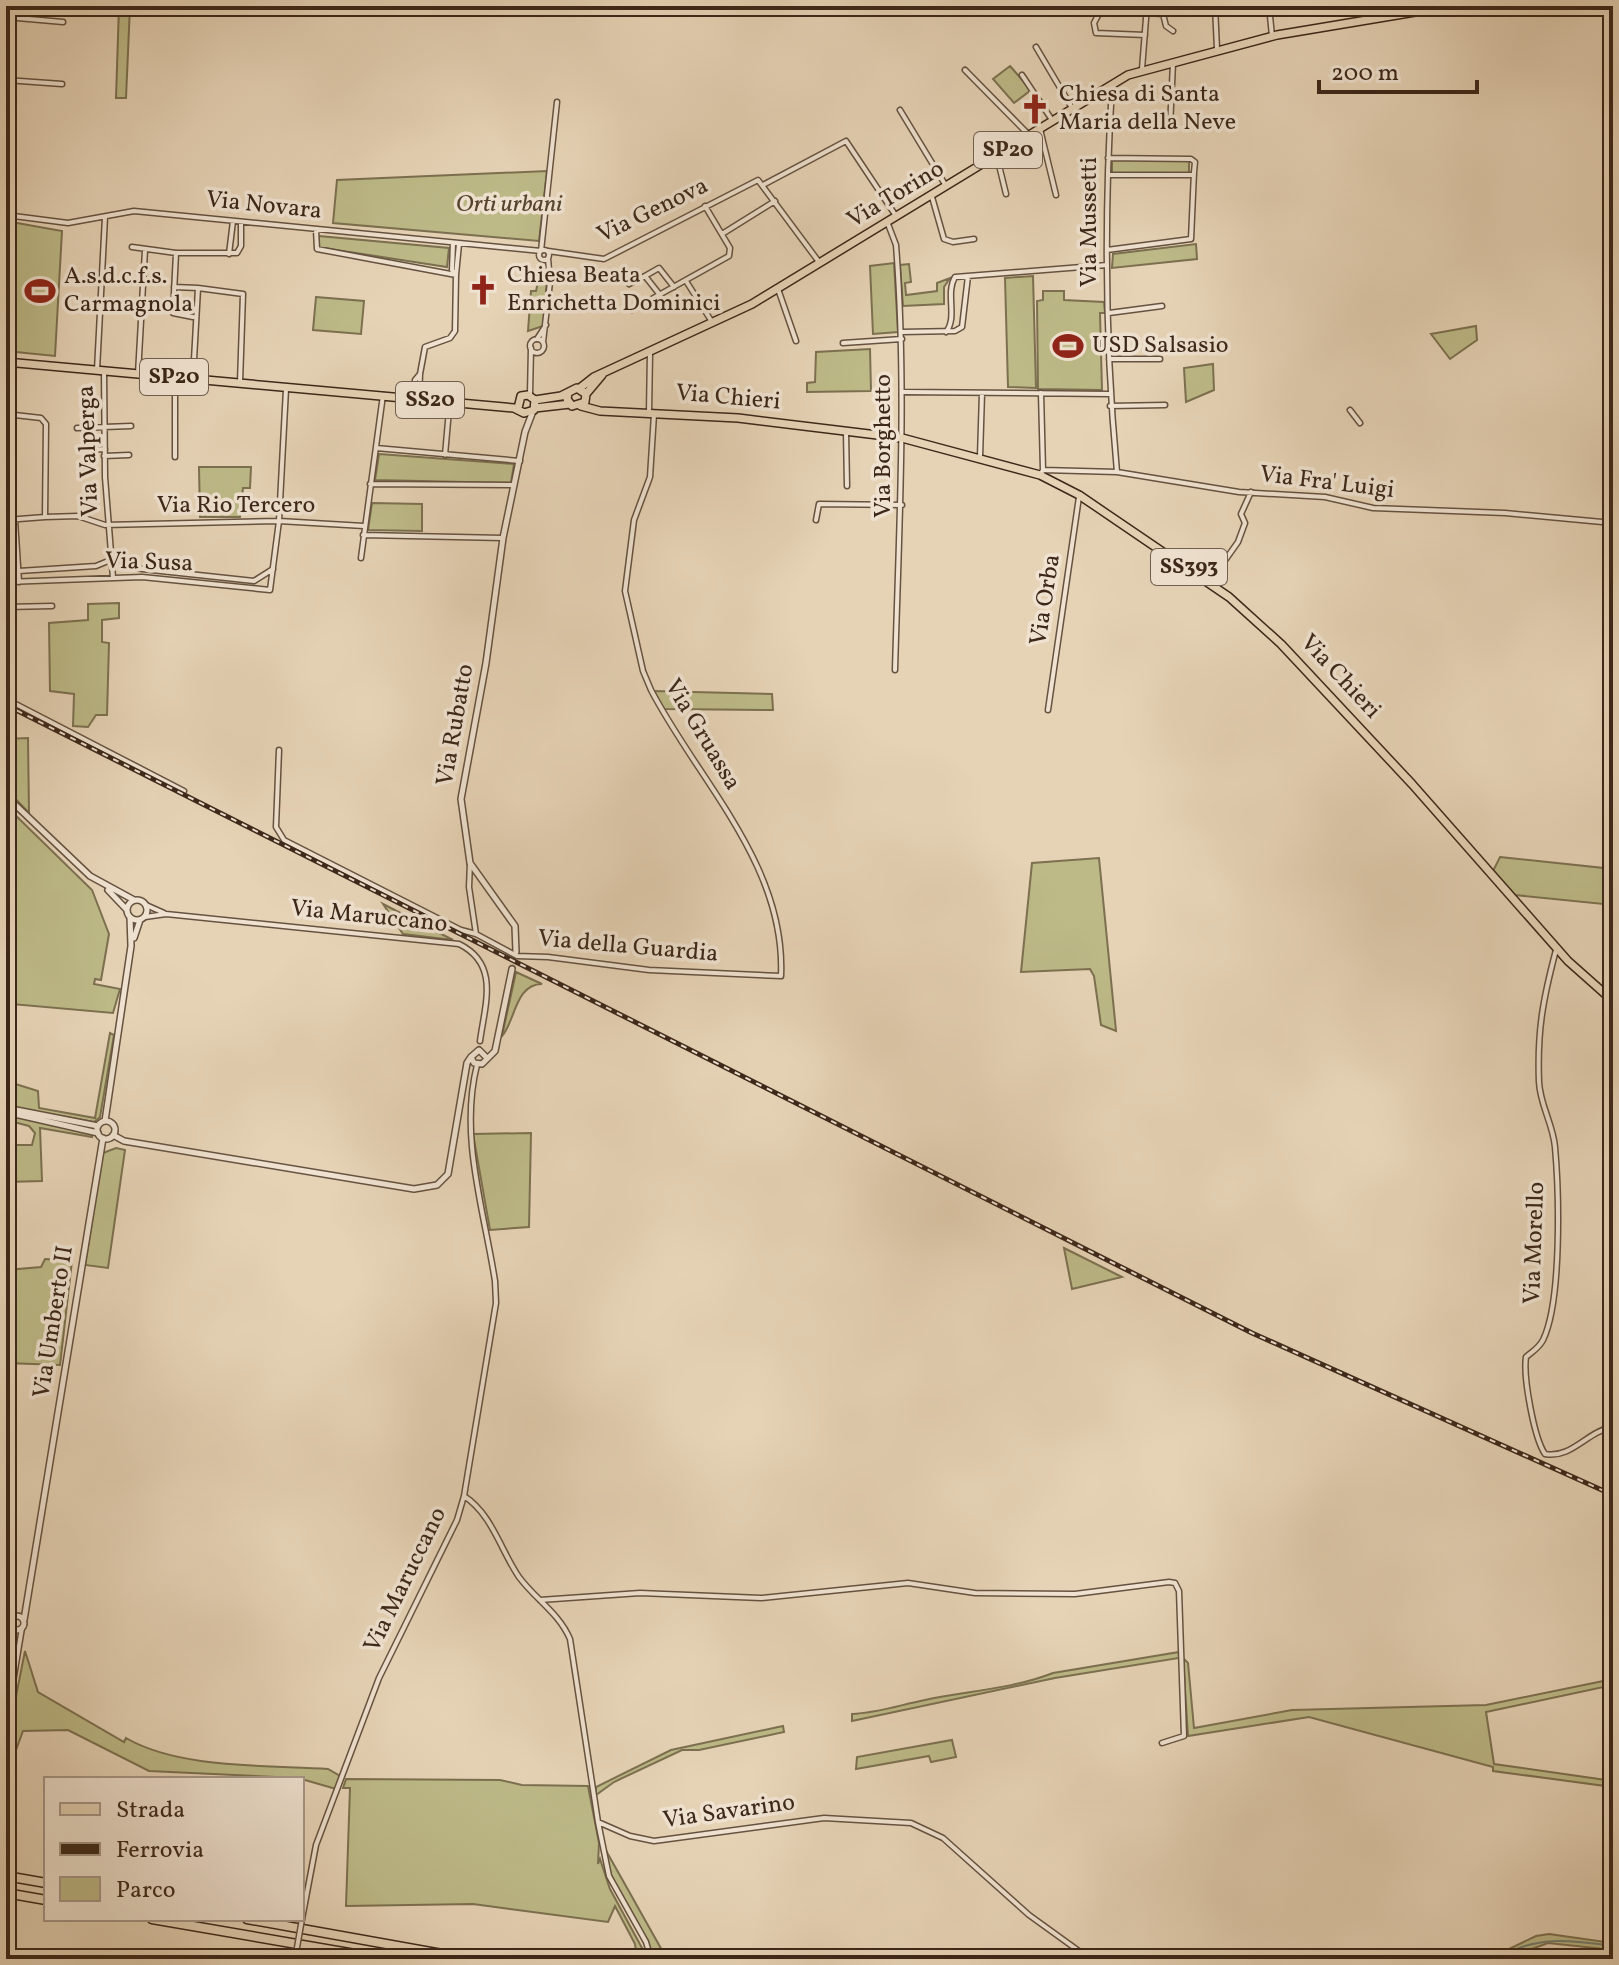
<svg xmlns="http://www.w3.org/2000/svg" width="1619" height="1965" font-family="Vollkorn,serif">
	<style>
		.green { fill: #bdba88; stroke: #7c7050; stroke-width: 2 }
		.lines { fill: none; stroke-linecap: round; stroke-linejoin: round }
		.stream { stroke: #727e71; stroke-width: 2 }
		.tertiary-tunnel { stroke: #c4b197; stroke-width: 5; stroke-dasharray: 5 2.5; stroke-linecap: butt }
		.minor-casing { stroke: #665240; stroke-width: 7 }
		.tertiary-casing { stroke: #665240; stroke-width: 8 }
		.primary-casing { stroke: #3c2719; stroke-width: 10 }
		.motorway-casing { stroke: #3c2719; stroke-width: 11 }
		.minor { stroke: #efe2d0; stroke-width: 4 }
		.tertiary { stroke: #efe2d0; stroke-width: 5 }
		.primary { stroke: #e6d3b6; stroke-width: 7 }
		.motorway { stroke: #e6d3b6; stroke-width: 8 }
		.rail-casing { stroke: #3c2719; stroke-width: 5 }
		.rail { stroke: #efe2d0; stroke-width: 2; stroke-dasharray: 6; stroke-linecap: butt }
		.minor-bridge-casing { stroke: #665240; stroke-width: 7; stroke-linecap: butt }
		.minor-bridge { stroke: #efe2d0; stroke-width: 4 }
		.labels { text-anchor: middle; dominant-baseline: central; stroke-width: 7; stroke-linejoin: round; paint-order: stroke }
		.shield { fill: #efe2d0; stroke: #725f50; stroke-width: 2 }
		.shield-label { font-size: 22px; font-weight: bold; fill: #3c2719 }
		.poi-label { font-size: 24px; fill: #3c2719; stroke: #efe2d0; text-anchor: start }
		.street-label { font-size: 24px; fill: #3c2719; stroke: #efe2d0 }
		.park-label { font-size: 24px; font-style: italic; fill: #56442f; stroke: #efe2d0 }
	</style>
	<rect width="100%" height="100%" fill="#e6d3b6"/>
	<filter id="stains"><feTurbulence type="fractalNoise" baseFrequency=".0025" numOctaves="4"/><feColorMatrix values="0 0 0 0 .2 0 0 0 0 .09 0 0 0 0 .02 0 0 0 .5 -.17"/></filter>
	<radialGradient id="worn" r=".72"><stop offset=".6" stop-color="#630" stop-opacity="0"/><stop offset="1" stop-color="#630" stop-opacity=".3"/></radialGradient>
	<path class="green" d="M119 6H130L126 98H116Z
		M1010 66 1031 90 1014 103 993 79Z
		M1112 159 1189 161V174H1112Z
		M547 171 539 241 333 223 337 180Z
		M6 221 62 231 55 356 6 351Z
		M319 236 449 248 447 267 317 247Z
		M1196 244 1197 259 1112 268 1113 254Z
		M894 263 898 332 873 334 870 266Z
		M909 264 911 282 905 283 906 295 937 291V283L950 278 944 287V304L903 306 900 265Z
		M1033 276 1036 388 1008 387 1005 278Z
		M547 281 543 326 528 331 531 291H536L538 282Z
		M1043 291H1064V300L1104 302 1105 313H1100L1102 390 1038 389 1037 301 1043 300Z
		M316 297 364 301 361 334 313 330Z
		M1476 326 1477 340 1450 359 1431 334Z
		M870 349 871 391 807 392V383L815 382 816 352Z
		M1213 364 1214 390 1186 402 1184 368Z
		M379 454 514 464 511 483 375 480Z
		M199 467H251L250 488H243L240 517H200Z
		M372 503 422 504V531L368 530Z
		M119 603V618L102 620V642L109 643 107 715H96L88 727 73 726 74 694 50 691 49 623 88 620V604Z
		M653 691 772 694 773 710 664 709Z
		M28 738 29 813 6 789V739Z
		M6 806 92 890 109 934 101 980 95 979 94 984 120 989 113 1013 12 1004 9 1082 38 1091 39 1108 95 1118 110 1033 114 1035 100 1117 94 1122 6 1106Z
		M1500 857 1613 869V905L1515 895 1493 871Z
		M1099 858 1116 1031 1101 1025 1094 976 1090 969 1021 972 1032 863Z
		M383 904 453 940 403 934Z
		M516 972 542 984C515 984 515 1022 502 1036Z
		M6 1114 92 1134V1137L40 1128 42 1181 6 1182V1145H32L35 1133 29 1126 6 1120Z
		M531 1133 529 1227 490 1230 473 1134Z
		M116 1148 125 1150 108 1268 85 1265 103 1153Z
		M1064 1248 1122 1277 1072 1289Z
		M45 1259 72 1261 60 1365 6 1363 7 1270 41 1267Z
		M25 1651 38 1692 124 1742 126 1738C179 1769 267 1765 328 1769L340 1776 336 1789 298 1778 149 1771 68 1730 23 1731 9 1769V1731Z
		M1179 1652V1658L1055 1678 852 1721V1714C877 1713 900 1705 925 1700 968 1691 1012 1689 1053 1673Z
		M1183 1658 1188 1663 1194 1728 1292 1710 1486 1705 1613 1679V1685L1486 1712 1494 1764 1613 1781V1787L1493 1771V1767L1309 1717 1188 1736Z
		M783 1726 784 1732 699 1750H682L614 1782 596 1795V1787L671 1750Z
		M952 1740 956 1757 931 1762 929 1756 856 1769 857 1757Z
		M346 1779 500 1780 522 1785 588 1786 599 1843 598 1864 600 1859 610 1889 648 1959H637L635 1944 615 1906 608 1922 473 1904 346 1906 350 1788H343Z
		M604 1847 663 1952 662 1959H653L648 1941 613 1883Z
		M1549 1934 1613 1943V1950L1548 1943 1505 1959H1488L1536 1936Z"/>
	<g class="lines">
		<path class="stream" d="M1496 1959C1535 1935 1570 1940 1613 1946"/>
		<path class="tertiary-tunnel" d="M512 969 516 952"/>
		<g class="minor-casing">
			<path id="minor" d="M1103 6 1094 23 1096 33 1145 35
				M1215 6 1217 49
				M1269 6 1272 36
				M1487 6 1488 13
				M1147 13 1163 14 1166 26 1173 31
				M6 17 63 22
				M1036 47 1072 108
				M1142 69 1147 6
				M965 70 1028 134
				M1022 75 1052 120
				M6 80 62 84
				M1112 87C1104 215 1105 344 1117 472
				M900 110 946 186
				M1170 127 1173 63
				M1040 129 1056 195
				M997 157 1006 194
				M1108 175H1194
				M763 185 846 141 896 216
				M932 197 944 239 953 242 974 239
				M6 215 68 223 134 211 541 251 557 102
				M888 224 896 245C907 387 899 527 895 670
				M316 230 317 249 456 275 455 331 450 338 425 347 420 374
				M722 234 775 201
				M453 243 452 270 456 275 459 244
				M132 247 176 253H237L241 246V222
				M1107 250 1191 239 1194 172 1195 162 1191 159 1108 158
				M539 255a5 5 0 1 1 10 0a5 5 0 1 1-10 0Z
				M548 251 604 259 758 180 819 262
				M176 253 173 313 193 317
				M229 254 233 221
				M686 281 712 322
				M629 284 645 276
				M174 287 198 288 193 378
				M198 288 243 294 240 382
				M778 289 796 341
				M660 295 645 276 659 268 674 287
				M632 310 729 256 730 248 705 206
				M1109 313 1162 306
				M902 332 955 331 962 327 968 276
				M946 332C958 317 945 294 955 277L1107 265
				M537 339 546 325
				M530 346a7 7 0 1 1 14 0a7 7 0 1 1-14 0Z
				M543 342 550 282 548 258
				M843 343 902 339
				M1109 359H1160
				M97 370 105 217
				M104 371 105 477 113 578
				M138 374 145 250
				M904 392 1109 394
				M1041 393 1043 470
				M530 394 531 348
				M413 399 415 380 420 374 419 399
				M1110 406 1165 405
				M1350 410 1360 423
				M649 412 650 353
				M6 414 41 418 46 424 45 517 6 520
				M77 428 131 426
				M846 432 847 486
				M376 448 520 461
				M82 450 105 449
				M445 455 450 399
				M104 456 129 455
				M175 457V377
				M980 457 982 393
				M1040 475 1043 470 1117 472 1239 492 1325 497 1373 508 1505 513 1613 523
				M370 484 514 485
				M45 517 78 516 105 525 279 521 364 526
				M15 520 19 582
				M816 520 819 504 902 505
				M363 535 503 538
				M361 558 383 395
				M19 571 96 566 113 559 127 561 133 568 254 581 273 569
				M6 582 142 577 270 590 279 521 286 389
				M1209 583 1238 542 1245 523 1241 514 1251 492
				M6 607 52 606
				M6 699 184 791
				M1048 710 1079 497
				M279 750 276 827 284 840 461 930 476 934
				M470 863 469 887 476 934 517 956 548 957 649 970 781 976C786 865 699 782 651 690L643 671 625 591 634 520 650 477 654 414
				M146 905 164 913
				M145 917 166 914 459 944C500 964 485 1004 480 1041
				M1556 950C1543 999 1537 1031 1539 1082 1540 1105 1553 1124 1555 1147 1559 1192 1562 1301 1543 1340 1539 1348 1533 1351 1526 1357 1523 1377 1534 1438 1545 1454 1572 1459 1587 1431 1613 1427
				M464 1496C492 1514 501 1551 519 1577 535 1599 559 1613 570 1639L598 1822 630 1836 654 1841 824 1818 911 1823 943 1838 1029 1915 1090 1959
				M540 1600 640 1593 761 1598 908 1583 975 1593 1075 1594 1169 1582 1175 1583 1179 1591 1184 1736 1162 1743
				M6 1724 22 1628
				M598 1822 609 1876 646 1942 651 1959
				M302 1919 316 1845 379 1678 457 1520 464 1496 496 1303 495 1281C484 1210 459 1136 477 1065"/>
		</g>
		<g class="tertiary-casing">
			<path id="tertiary" d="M6 796 90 876 134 900
				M108 890 127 910
				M127 910a10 10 0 1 1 20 0a10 10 0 1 1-20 0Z
				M134 938 140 920
				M516 952 515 926 470 863 461 799 486 663 503 538 525 432 533 411
				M486 1057 479 1050 471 1057 474 1063 482 1064 495 1051 512 969
				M6 1108 98 1126
				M6 1112 98 1133
				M105 1121 131 946 130 917
				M97 1130a9 9 0 1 1 18 0a9 9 0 1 1-18 0Z
				M113 1135 124 1141 414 1189 437 1185 448 1174 467 1063 471 1057
				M10 1623a7 7 0 1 1 14 0a7 7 0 1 1-14 0Z
				M24 1620 103 1138"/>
		</g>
		<g class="primary-casing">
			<path id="primary" d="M6 362 514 408 524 413 534 410 535 400 528 395 521 396 518 408
				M580 388 594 377 752 304 1128 75 1277 35 1451 6
				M586 394 602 375
				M535 400 561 396 577 388 586 394 585 402 572 406 567 399 568 393
				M581 406 600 411 738 418 902 438 1040 475 1079 495 1229 597 1281 644 1412 784 1568 961 1613 1001
				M535 408 570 404"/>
		</g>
		<g class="motorway-casing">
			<path id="motorway" d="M6 1876 46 1883
				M6 1893 46 1900
				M152 1919 384 1959
				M247 1919 470 1959"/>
		</g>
		<use href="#minor" class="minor"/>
		<use href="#tertiary" class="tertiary"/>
		<use href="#primary" class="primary"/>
		<use href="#motorway" class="motorway"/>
		<g class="rail-casing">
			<path id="rail" d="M6 705 1252 1333 1613 1495"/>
		</g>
		<use href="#rail" class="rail"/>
		<g class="minor-bridge-casing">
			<path id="minor-bridge" d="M295 1959 302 1919"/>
		</g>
		<use href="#minor-bridge" class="minor-bridge"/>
	</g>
	<defs>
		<g id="church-bare" transform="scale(2.4)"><path d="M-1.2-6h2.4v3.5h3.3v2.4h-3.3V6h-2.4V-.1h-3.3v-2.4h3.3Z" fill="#8f2418" stroke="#efe2d0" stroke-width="2.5" paint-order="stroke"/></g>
		<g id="stadium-bare" transform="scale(2.4)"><path d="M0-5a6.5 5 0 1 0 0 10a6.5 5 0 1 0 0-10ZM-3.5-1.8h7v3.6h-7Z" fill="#8f2418" stroke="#efe2d0" stroke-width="2.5" paint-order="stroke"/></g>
	</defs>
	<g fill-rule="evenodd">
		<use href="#church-bare" x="1035" y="109"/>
		<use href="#church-bare" x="483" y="290"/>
		<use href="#stadium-bare" x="40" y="291"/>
		<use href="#stadium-bare" x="1068" y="346"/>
	</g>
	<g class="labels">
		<g class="shield">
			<rect x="974" y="132" width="68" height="36" rx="6"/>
			<rect x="140" y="359" width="68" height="36" rx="6"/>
			<rect x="396" y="382" width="68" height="36" rx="6"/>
			<rect x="1151" y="549" width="76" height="36" rx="6"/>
		</g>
		<g class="shield-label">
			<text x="1008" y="150">SP20</text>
			<text x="174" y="377">SP20</text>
			<text x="430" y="400">SS20</text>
			<text x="1189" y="567">SS393</text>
		</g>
		<g class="poi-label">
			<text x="1059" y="95">Chiesa di Santa<tspan x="1059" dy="28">Maria della Neve</tspan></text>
			<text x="507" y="276">Chiesa Beata<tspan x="507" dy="28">Enrichetta Dominici</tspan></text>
			<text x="64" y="277">A.s.d.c.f.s.<tspan x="64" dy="28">Carmagnola</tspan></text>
			<text x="1092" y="346">USD Salsasio</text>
		</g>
		<g class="street-label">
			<text transform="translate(896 195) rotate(-31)">Via Torino</text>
			<text transform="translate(264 206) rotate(6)">Via Novara</text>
			<text transform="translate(653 211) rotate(-26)">Via Genova</text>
			<text transform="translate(1090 222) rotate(-90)">Via Mussetti</text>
			<text transform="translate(728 398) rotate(5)">Via Chieri</text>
			<text transform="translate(884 446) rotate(-90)">Via Borghetto</text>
			<text transform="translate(89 451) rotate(-92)">Via Valperga</text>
			<text transform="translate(1327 483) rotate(7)">Via Fra' Luigi</text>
			<text x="236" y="506">Via Rio Tercero</text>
			<text transform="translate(149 563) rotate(2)">Via Susa</text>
			<text transform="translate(1046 600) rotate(-81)">Via Orba</text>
			<text transform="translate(1340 677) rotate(47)">Via Chieri</text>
			<text transform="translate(456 725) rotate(-80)">Via Rubatto</text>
			<text transform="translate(702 735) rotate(59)">Via Gruassa</text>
			<text transform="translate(369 917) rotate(6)">Via Maruccano</text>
			<text transform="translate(628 947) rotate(5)">Via della Guardia</text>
			<text transform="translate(1535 1243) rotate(-88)">Via Morello</text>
			<text transform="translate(54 1322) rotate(-81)">Via Umberto II</text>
			<text transform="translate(406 1580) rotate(-64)">Via Maruccano</text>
			<text transform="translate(729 1812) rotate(-8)">Via Savarino</text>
		</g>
		<g class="park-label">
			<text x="509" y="205">Orti urbani</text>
		</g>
	</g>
	<rect width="1619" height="1965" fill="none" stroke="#e6d3b6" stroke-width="32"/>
	<rect x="8" y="8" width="1603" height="1949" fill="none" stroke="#3c2719" stroke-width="4"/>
	<rect x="16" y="16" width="1587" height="1933" fill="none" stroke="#3c2719" stroke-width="2"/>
	<rect x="44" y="1777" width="260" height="144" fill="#efe2d0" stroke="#a79787" stroke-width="2"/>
	<rect x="60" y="1803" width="40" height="12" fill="#e6d3b6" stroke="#a79787" stroke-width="2"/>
	<text x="116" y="1817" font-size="24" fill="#3c2719">Strada</text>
	<rect x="60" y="1843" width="40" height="12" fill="#3c2719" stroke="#a79787" stroke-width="2"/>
	<text x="116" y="1857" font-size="24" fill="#3c2719">Ferrovia</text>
	<rect x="60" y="1877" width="40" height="24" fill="#bdba88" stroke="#a79787" stroke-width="2"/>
	<text x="116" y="1897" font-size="24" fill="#3c2719">Parco</text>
	<path d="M1319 80v12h158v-12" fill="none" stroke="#3c2719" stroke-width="4"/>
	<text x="1331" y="80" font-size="24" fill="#3c2719" stroke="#efe2d0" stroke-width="6" paint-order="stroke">200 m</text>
	<rect width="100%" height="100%" filter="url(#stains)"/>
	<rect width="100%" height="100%" fill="url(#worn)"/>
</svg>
